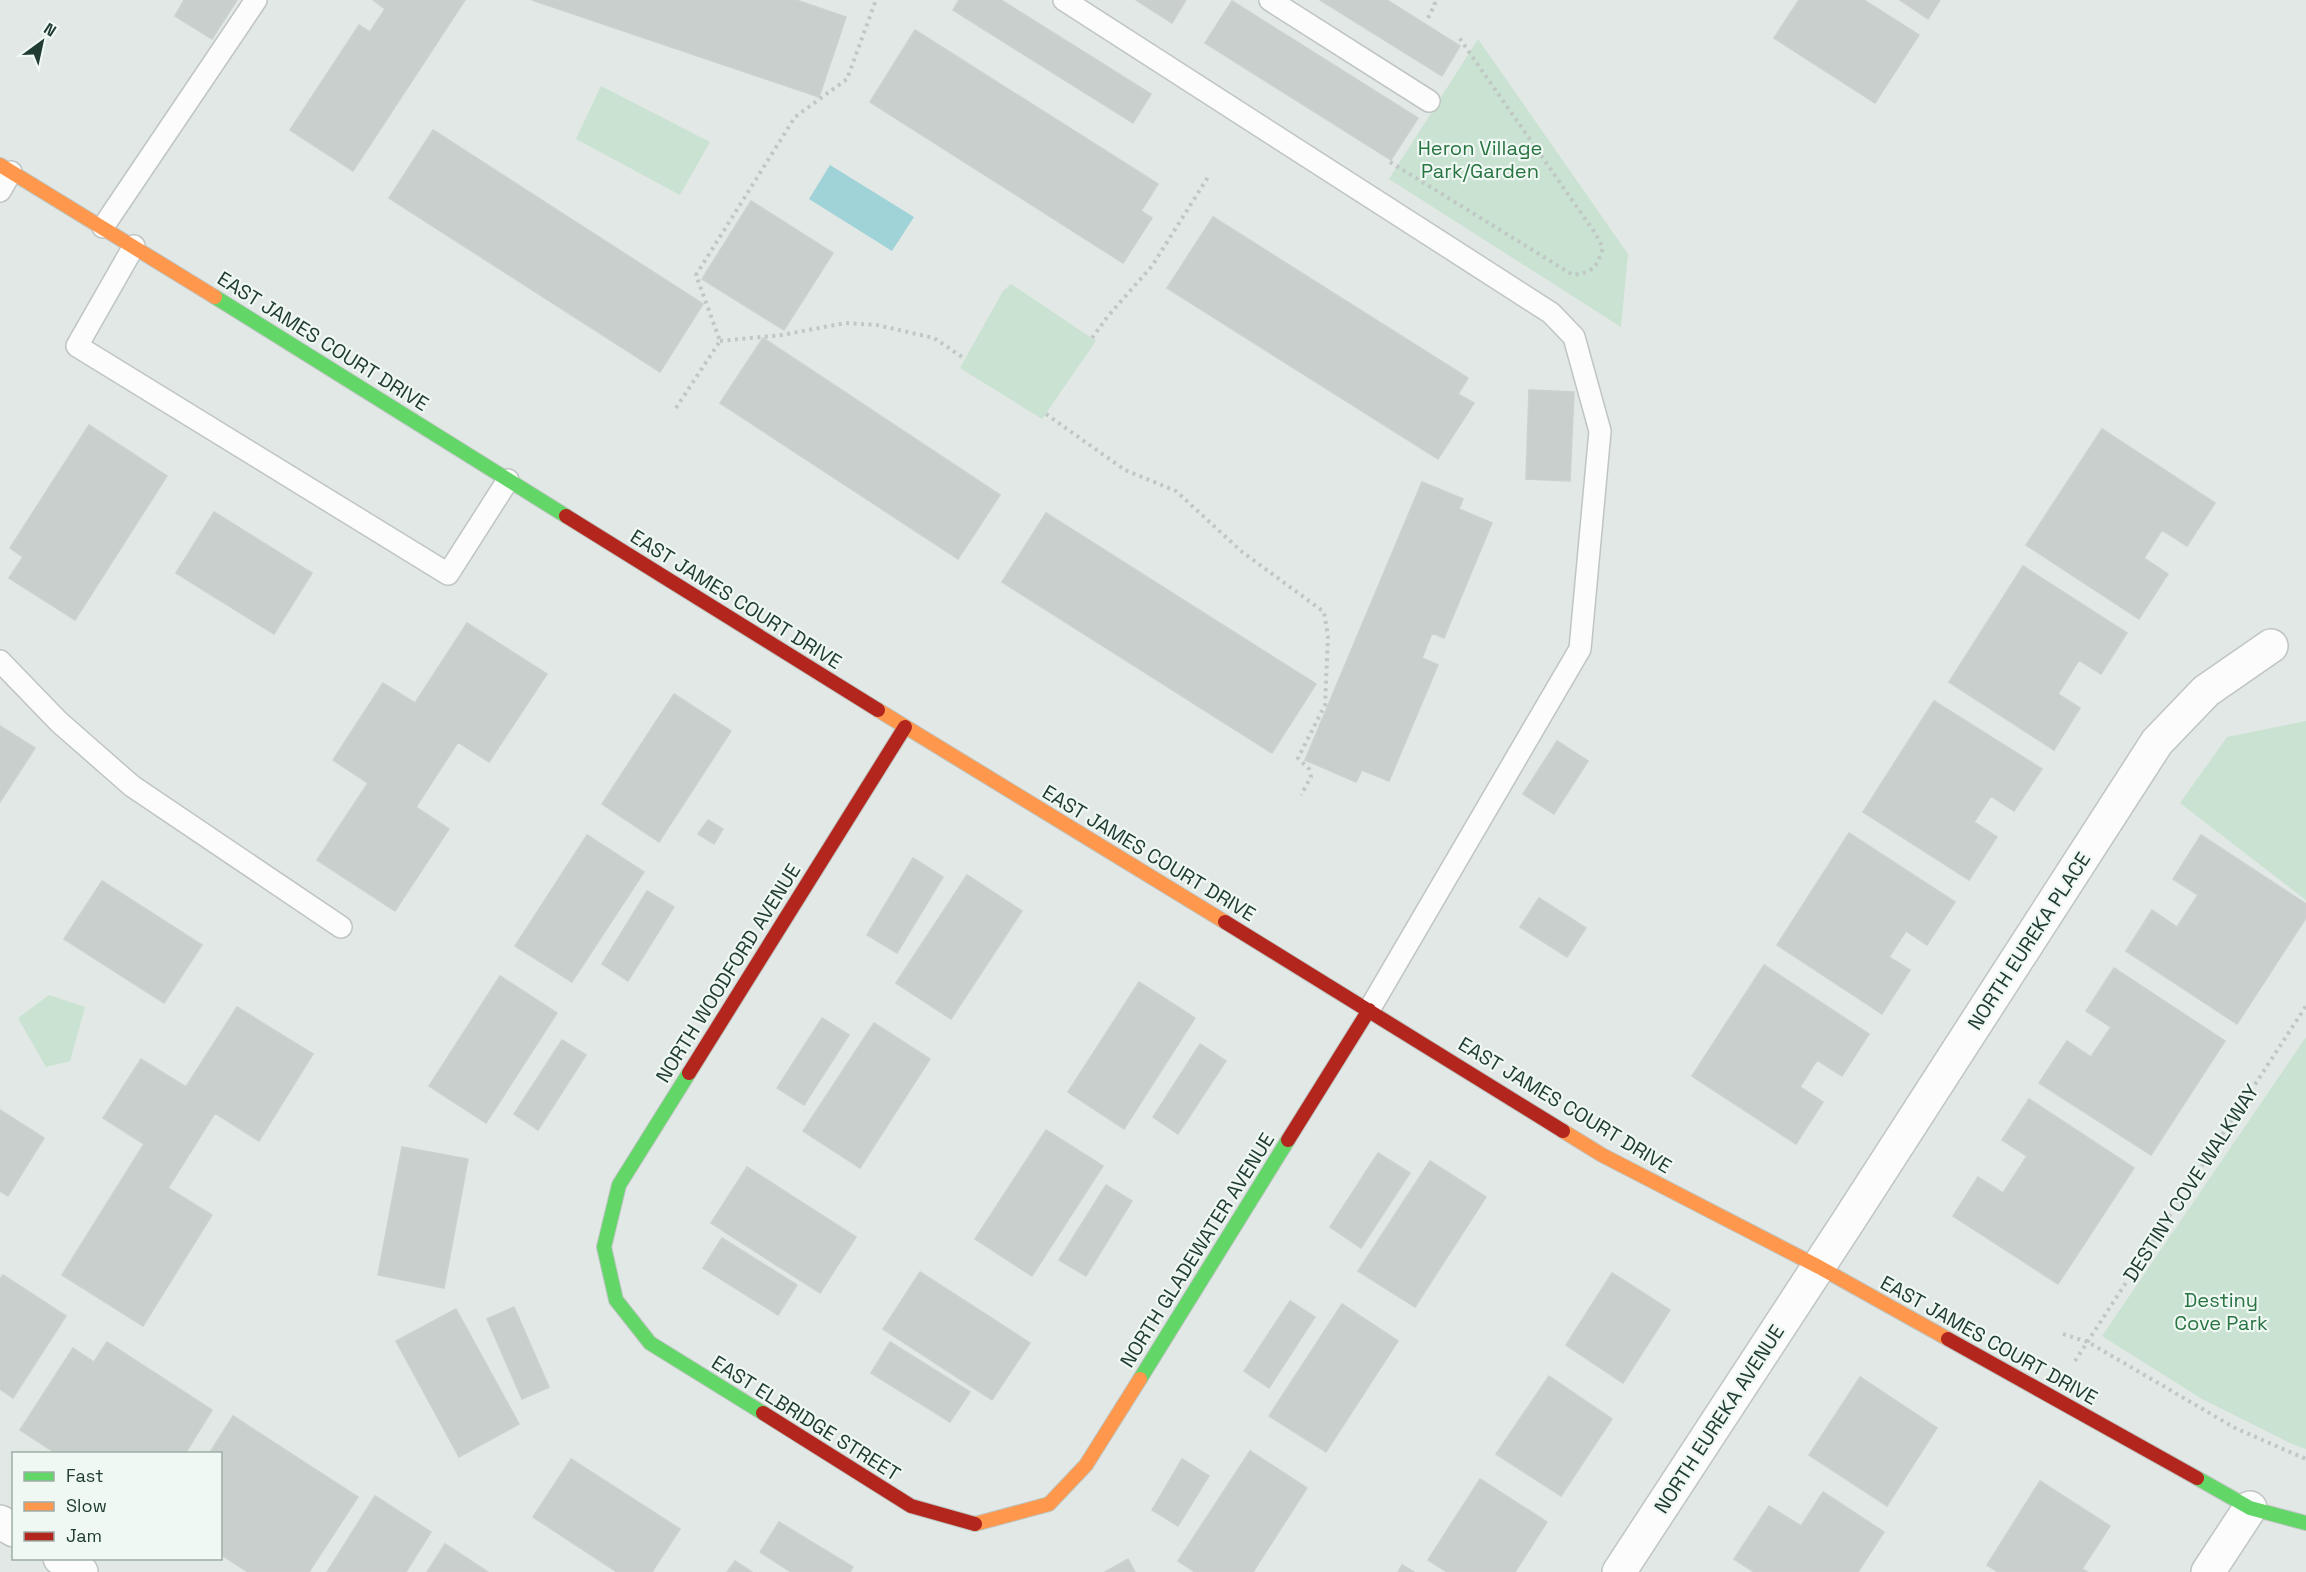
<svg xmlns="http://www.w3.org/2000/svg" width="2306" height="1572" font-family="'Space Grotesk',sans-serif">
	<style>
		.green { fill: #cae2d1 }
		.water { fill: #a0d3d8 }
		.building { fill: #c9cfcc; stroke: #cbd1ce; stroke-width: 1.5 }
		.lines { fill: none; stroke-linecap: round; stroke-linejoin: round }
		.lane-casing { stroke: #bfc5c2; stroke-width: 24 }
		.street-casing { stroke: #bfc5c2; stroke-width: 36 }
		.fast-casing { stroke: #bec6c2; stroke-width: 16 }
		.slow-casing { stroke: #bec6c2; stroke-width: 16 }
		.jam-casing { stroke: #bec6c2; stroke-width: 16 }
		.path { stroke: #bfc8c4; stroke-width: 4; stroke-dasharray: 3 4.5; stroke-linecap: butt }
		.lane { stroke: #fbfcfb; stroke-width: 21 }
		.street { stroke: #fbfcfb; stroke-width: 33 }
		.fast { stroke: #63d668; stroke-width: 14 }
		.slow { stroke: #ff974d; stroke-width: 14 }
		.jam { stroke: #b3261e; stroke-width: 14 }
		.labels { text-anchor: middle; dominant-baseline: central; stroke-width: 4.5; stroke-linejoin: round; paint-order: stroke }
		.park-label { font-size: 20px; fill: #287443; stroke: #f0f8f3 }
		.street-label { font-size: 20px; fill: #203c33; stroke: #f0f8f3 }
	</style>
	<rect width="100%" height="100%" fill="#e2e8e5"/>
	<path class="green" d="M1478 39 1628 254 1621 327 1389 179Z
		M601 86 710 142 680 195 576 139Z
		M1011 284 1096 341 1042 419 960 368 1003 291Z
		M2306 721V900L2180 803 2227 737Z
		M49 995 85 1007 70 1061 46 1067 18 1018Z
		M2306 1037V1449L2290 1443 2202 1399 2102 1336Z"/>
	<path class="water" d="M830 165 914 217 892 251 809 199Z"/>
	<path class="building" d="M184 0H237L212 39 175 16Z
		M373 0H465L353 171 290 130 359 25 370 32 385 9Z
		M532 0H796L846 17 819 97Z
		M959 0H1001L1151 94 1133 123 953 10Z
		M1136 0H1186L1172 23Z
		M1320 0H1387L1460 46 1442 76Z
		M1799 0H1864L1919 35 1875 103 1774 38Z
		M1900 0H1940L1928 19Z
		M1232 1 1418 118 1391 160 1205 43Z
		M915 30 1158 184 1141 211 1152 218 1123 263 870 102Z
		M433 130 703 304 660 372 389 198Z
		M751 201 833 253 784 330 702 279Z
		M1213 217 1468 378 1458 394 1474 403 1438 459 1167 288Z
		M763 338 1000 495 958 559 720 403Z
		M1529 390 1574 392 1570 481 1526 479Z
		M89 425 167 476 75 620 9 578 23 557 10 548Z
		M2102 429 2215 503 2187 546 2162 530 2144 558 2168 574 2139 619 2026 545Z
		M1422 482 1463 499 1459 509 1492 523 1444 638 1432 633 1422 658 1438 665 1389 781 1362 770 1356 782 1305 760Z
		M214 512 312 573 274 634 176 573Z
		M1046 513 1316 684 1272 753 1002 582Z
		M2023 566 2127 633 2101 674 2079 660 2058 694 2080 708 2054 750 1949 682Z
		M467 623 547 674 489 762 458 742 416 807 449 829 395 911 317 860 368 783 333 760 383 683 415 703Z
		M674 694 731 731 659 842 602 804Z
		M1934 701 2042 769 2014 811 1991 796 1974 822 1997 837 1969 880 1863 812Z
		M0 726 35 748 0 802Z
		M1557 741 1588 761 1554 814 1523 794Z
		M708 820 723 829 714 844 698 834Z
		M1849 833 1955 902 1927 945 1906 931 1889 957 1910 970 1882 1014 1777 945Z
		M587 835 644 872 572 982 515 946Z
		M2201 835 2306 904V918L2237 1024 2126 951 2152 910 2177 927 2198 895 2173 879Z
		M913 858 943 877 897 953 867 935Z
		M967 875 1022 911 951 1019 896 983Z
		M102 881 202 945 164 1003 64 939Z
		M647 891 674 907 628 981 602 964Z
		M1539 898 1586 928 1567 957 1520 927Z
		M1764 965 1869 1034 1842 1076 1817 1060 1800 1087 1823 1102 1796 1144 1692 1076Z
		M2114 968 2225 1041 2151 1155 2039 1083 2067 1041 2091 1057 2111 1027 2086 1011Z
		M500 976 557 1013 486 1123 429 1086Z
		M1139 982 1195 1018 1124 1129 1068 1092Z
		M237 1007 313 1054 259 1141 215 1113 168 1188 212 1215 143 1326 62 1275 144 1144 103 1118 141 1059 186 1087Z
		M822 1018 849 1035 804 1105 777 1088Z
		M874 1023 930 1059 860 1168 803 1131Z
		M562 1040 586 1055 538 1130 514 1114Z
		M1200 1044 1226 1061 1178 1134 1153 1117Z
		M2029 1099 2134 1168 2058 1284 1953 1216 1978 1177 2003 1193 2027 1156 2002 1140Z
		M0 1110 44 1138 8 1196 0 1191Z
		M1046 1130 1103 1166 1032 1276 975 1239Z
		M402 1147 468 1159 444 1288 378 1275Z
		M1378 1153 1410 1173 1361 1248 1330 1227Z
		M1430 1161 1486 1197 1415 1307 1358 1271Z
		M747 1167 856 1237 820 1293 711 1223Z
		M1106 1185 1132 1201 1086 1276 1059 1260Z
		M722 1238 797 1285 778 1315 703 1268Z
		M920 1272 1030 1343 992 1400 883 1329Z
		M1612 1273 1670 1310 1623 1383 1566 1345Z
		M3 1275 66 1316 13 1398 0 1389V1279Z
		M1290 1301 1315 1317 1269 1388 1244 1371Z
		M1342 1304 1398 1341 1326 1452 1269 1416Z
		M514 1307 549 1387 522 1399 487 1319Z
		M456 1309 519 1424 459 1457 396 1341Z
		M107 1342 212 1410 185 1454H57L20 1430 73 1348 94 1362Z
		M890 1342 970 1392 950 1422 871 1373Z
		M1549 1376 1612 1419 1561 1496 1496 1454Z
		M1860 1377 1937 1428 1887 1506 1809 1455Z
		M233 1416 358 1497 309 1572H248L220 1554V1454H209Z
		M1250 1451 1307 1488 1253 1572H1195L1178 1561Z
		M571 1459 680 1529 652 1572H617L533 1517Z
		M1182 1459 1209 1476 1178 1526 1152 1510Z
		M1480 1479 1547 1522 1515 1572H1447L1428 1560Z
		M2040 1481 2110 1526 2082 1569 2088 1572H1998L1987 1565Z
		M1823 1492 1884 1532 1858 1572H1754L1734 1559 1769 1506 1801 1526Z
		M375 1496 431 1532 406 1572H327Z
		M779 1522 853 1567 850 1572H791L760 1552Z
		M445 1544 488 1572H427Z
		M1128 1559 1135 1572H1105Z
		M735 1561 752 1572H727Z
		M1402 1565 1414 1572H1398Z"/>
	<g class="lines">
		<g class="lane-casing">
			<path id="lane" d="M1064 0 1551 313 1574 337 1600 431 1580 649 1369 1010
				M1270 0 1429 101
				M0 191 11 172
				M103 227 256 0
				M134 246 77 346 448 574 508 480
				M0 661 59 722 132 786 341 927"/>
		</g>
		<g class="street-casing">
			<path id="street" d="M0 1522 14 1530
				M60 1558 81 1572
				M1619 1572 1849 1220 2157 742 2206 691 2271 646
				M2208 1572 2250 1508"/>
		</g>
		<g class="fast-casing">
			<path id="fast" d="M215 297 566 516
				M689 1073 619 1185 604 1247 616 1300 650 1343 763 1413
				M1140 1379 1288 1140
				M2197 1478 2250 1508 2306 1523"/>
		</g>
		<g class="slow-casing">
			<path id="slow" d="M0 165 215 297
				M878 710 1225 922
				M1563 1131 1602 1155 1819 1267 1948 1339
				M975 1524 1049 1504 1086 1465 1140 1379"/>
		</g>
		<g class="jam-casing">
			<path id="jam" d="M566 516 878 710
				M1225 922 1563 1131
				M689 1073 905 727
				M1288 1140 1369 1010
				M1948 1339 2197 1478
				M763 1413 911 1506 975 1524"/>
		</g>
		<path class="path" d="M1428 18 1435 4 1432 0
			M1390 162 1573 275C1595 271 1596 268 1603 248L1595 233 1458 36
			M1092 338 1108 316 1152 266 1208 177
			M720 341 782 335 845 323 877 325 934 338 965 359
			M676 408 720 341 696 275 795 117 847 79 876 0
			M1046 414 1125 470 1176 491 1241 551 1324 612 1328 636 1325 705 1298 758 1309 769 1311 777 1301 795
			M2063 1334 2088 1342 2235 1428 2306 1459
			M2075 1361 2306 1006"/>
		<use href="#lane" class="lane"/>
		<use href="#street" class="street"/>
		<use href="#fast" class="fast"/>
		<use href="#slow" class="slow"/>
		<use href="#jam" class="jam"/>
	</g>
	<g class="labels">
		<g class="park-label">
			<text x="1480" y="148">Heron Village<tspan x="1480" dy="23">Park/Garden</tspan></text>
			<text x="2221" y="1300">Destiny<tspan x="2221" dy="23">Cove Park</tspan></text>
		</g>
		<g class="street-label">
			<text transform="translate(323 341) rotate(32)">EAST JAMES COURT DRIVE</text>
			<text transform="translate(736 599) rotate(32)">EAST JAMES COURT DRIVE</text>
			<text transform="translate(1149 853) rotate(31)">EAST JAMES COURT DRIVE</text>
			<text transform="translate(2029 941) rotate(-57)">NORTH EUREKA PLACE</text>
			<text transform="translate(728 973) rotate(-58)">NORTH WOODFORD AVENUE</text>
			<text transform="translate(1565 1105) rotate(31)">EAST JAMES COURT DRIVE</text>
			<text transform="translate(2191 1183) rotate(-57)">DESTINY COVE WALKWAY</text>
			<text transform="translate(1197 1250) rotate(-58)">NORTH GLADEWATER AVENUE</text>
			<text transform="translate(1989 1340) rotate(29)">EAST JAMES COURT DRIVE</text>
			<text transform="translate(806 1418) rotate(32)">EAST ELBRIDGE STREET</text>
			<text transform="translate(1719 1419) rotate(-57)">NORTH EUREKA AVENUE</text>
		</g>
	</g>
	<rect x="12" y="1452" width="210" height="108" fill="#f0f8f3" stroke="#9dada6" stroke-width="1.5"/>
	<rect x="24" y="1472" width="30" height="9" fill="#63d668" stroke="#9dada6" stroke-width="1.5"/>
	<text x="66" y="1482" font-size="18" fill="#203c33">Fast</text>
	<rect x="24" y="1502" width="30" height="9" fill="#ff974d" stroke="#9dada6" stroke-width="1.5"/>
	<text x="66" y="1512" font-size="18" fill="#203c33">Slow</text>
	<rect x="24" y="1532" width="30" height="9" fill="#b3261e" stroke="#9dada6" stroke-width="1.5"/>
	<text x="66" y="1542" font-size="18" fill="#203c33">Jam</text>
	<g transform="translate(42 42) rotate(33)" stroke="#f0f8f3" stroke-width="4.5" paint-order="stroke">
	<path d="M0-4.5L10 22L0 15L-10 22Z" fill="#203c33"/>
	<text y="-9" font-size="16" font-weight="bold" text-anchor="middle" fill="#203c33">N</text>
	</g>
</svg>
